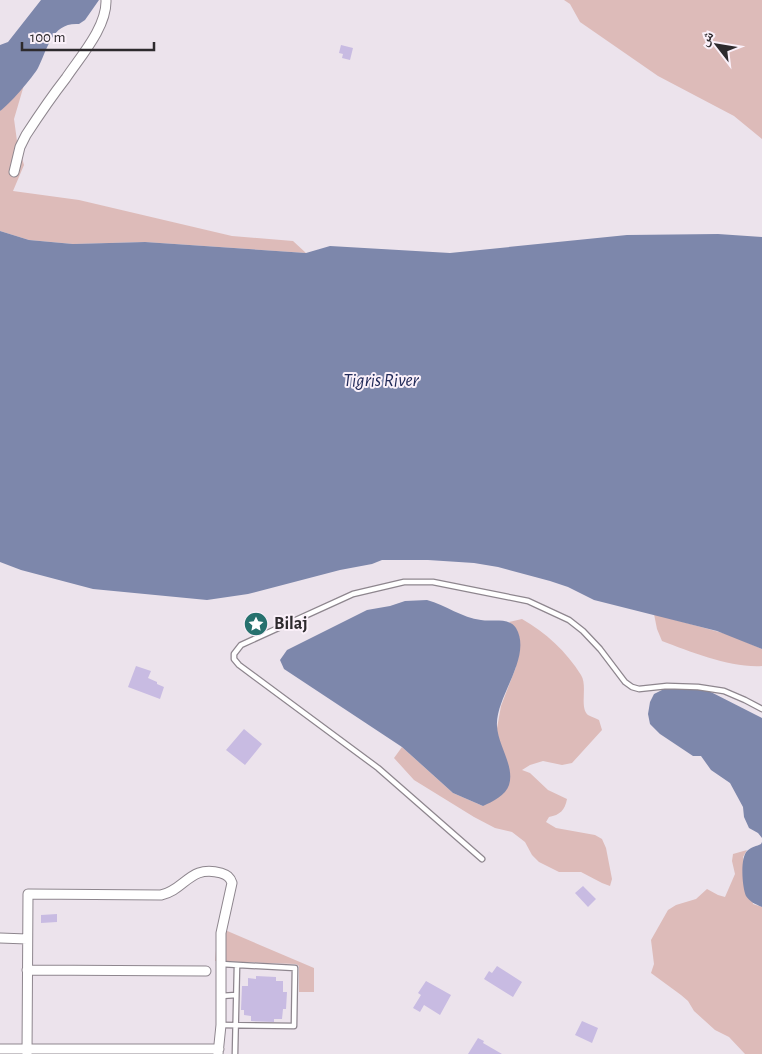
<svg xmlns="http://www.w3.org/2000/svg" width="762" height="1054" font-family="'Alegreya Sans','Noto Naskh Arabic',sans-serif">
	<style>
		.green { fill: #ddbbb9 }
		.water { fill: #7d87ab }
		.building { fill: #c8bbe2 }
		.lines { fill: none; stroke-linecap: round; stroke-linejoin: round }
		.service-casing { stroke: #8e868e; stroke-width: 7 }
		.minor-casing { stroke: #8e868e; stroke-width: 11 }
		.service { stroke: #fff; stroke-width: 4.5 }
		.minor { stroke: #fff; stroke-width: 9 }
		.labels { text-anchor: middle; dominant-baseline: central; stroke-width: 4; stroke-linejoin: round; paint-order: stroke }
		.poi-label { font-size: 18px; font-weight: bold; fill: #2d2a2d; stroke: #faf0f9; text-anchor: start }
		.water-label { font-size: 19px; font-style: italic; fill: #222b5a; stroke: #faf0f9 }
	</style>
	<rect width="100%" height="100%" fill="#ece3ec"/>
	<path class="green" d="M564 0H762V139L734 116 658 76 580 22 570 4Z
		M24 85 14 119 17 141 24 165 13 191 79 200 232 236 293 241 306 253 145 242 73 244 29 240 0 231V111Z
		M654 614 730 635 762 649V666C731 668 691 652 662 641L657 629Z
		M522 619C545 632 567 652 581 675 588 686 579 708 588 715 591 717 596 718 599 720L602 730 572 763 562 765 543 761 530 765 522 770 530 773 548 790 567 799C565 810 560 815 549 817L546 822 556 828 595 835 602 839 606 848 612 879 610 886 602 883 581 872H559L539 862 532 855 525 842 512 832 495 828 474 817 414 780 394 758 402 747 453 793 483 806 501 706 516 667 515 627 509 622Z
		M747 850 743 857 753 904 762 907V1054H745L729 1037 715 1030 694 1011 688 1001 681 995 651 973 654 964 651 940 668 910 676 905 696 899 707 889 718 895 725 897 735 874 732 861 733 854Z
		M218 927 314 968V992H299V966L296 964 215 961Z"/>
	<path class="water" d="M41 0H99L85 20 79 24C52 22 48 48 38 68 33 77 9 105 0 111V45L8 42Z
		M0 231 29 240 73 244 145 242 306 253 330 246 450 253 627 235 718 234 762 237V649L717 631 594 600 568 587 550 581 498 567 474 563 428 560H382L372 564 340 570 248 594 207 600 93 589 21 570 0 562Z
		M427 600C446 605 462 618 481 620 491 622 510 617 516 628 533 657 495 697 497 726 498 746 515 766 509 785 506 795 492 802 483 806L453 793 402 747 284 669 280 660 287 650 367 610 390 606 405 601Z
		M668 687H701L762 718V838L758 833 749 828 744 817 743 807 730 783 711 770 701 756H693L660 734 650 724 648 714 650 702 654 694Z
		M762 842V907C755 904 750 902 746 896 742 887 740 858 747 851 751 847 757 846 761 844Z"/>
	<path class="building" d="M341 45 353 48 350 60 342 58 343 54 339 53Z
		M136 666 151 671 148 678 157 682V684L164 687 160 699 128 687Z
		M244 729 262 744 245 765 226 750Z
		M583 886 596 899 588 907 575 893Z
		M57 914V922L41 923V915Z
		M497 966 522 982 513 997 484 979 489 971 492 973Z
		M256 976 276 977V981H283V992H287L286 1009H283L282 1019H274V1022L251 1021V1016L244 1015V1010H241L242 986H248V978L256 979Z
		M426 981 451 995 440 1015 424 1005 420 1012 413 1008 421 995 418 993Z
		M582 1021 598 1028 592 1043 575 1035Z
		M478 1038 484 1041 483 1043 502 1054H468Z"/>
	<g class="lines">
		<g class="service-casing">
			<path id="service" d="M482 859 378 768 239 665 234 659V654L241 645 353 594 404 582H433L528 601 569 620 583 631 600 649 625 682 632 687 639 689 667 686 698 687 724 691 745 700 762 709
				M221 996 236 995
				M221 1025 294 1026 295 968 221 964
				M235 1054 237 965"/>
		</g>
		<g class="minor-casing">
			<path id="minor" d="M14 172 20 147 26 135C39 115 52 96 66 78 80 57 107 27 106 0
				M0 938 27 939
				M27 970 206 971
				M0 1049H219
				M27 1054 28 894 161 895C185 890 190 864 221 873 227 875 230 877 232 883L221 933V1025L218 1054"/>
		</g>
		<use href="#service" class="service"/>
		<use href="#minor" class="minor"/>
	</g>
	<defs>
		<g id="sight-disc" transform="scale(1.25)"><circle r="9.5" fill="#27716e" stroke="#faf0f9"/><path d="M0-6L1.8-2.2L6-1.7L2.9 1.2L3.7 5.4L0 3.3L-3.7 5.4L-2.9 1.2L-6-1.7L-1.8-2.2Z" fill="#fff"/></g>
	</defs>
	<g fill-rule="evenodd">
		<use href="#sight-disc" x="256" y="624"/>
	</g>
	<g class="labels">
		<g class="poi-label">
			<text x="274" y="624">Bilaj</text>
		</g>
		<g class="water-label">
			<text x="381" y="380">Tigris River</text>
		</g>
	</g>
	<g transform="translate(717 45) rotate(301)" stroke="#faf0f9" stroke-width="4" paint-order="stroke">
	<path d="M0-4L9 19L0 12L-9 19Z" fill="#2d2a2d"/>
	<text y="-8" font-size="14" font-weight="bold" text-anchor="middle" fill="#2d2a2d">ش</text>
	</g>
	<path d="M22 42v8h132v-8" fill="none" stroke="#2d2a2d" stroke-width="2.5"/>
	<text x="30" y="42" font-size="15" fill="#2d2a2d" stroke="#faf0f9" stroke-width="4" paint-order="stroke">100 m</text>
</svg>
